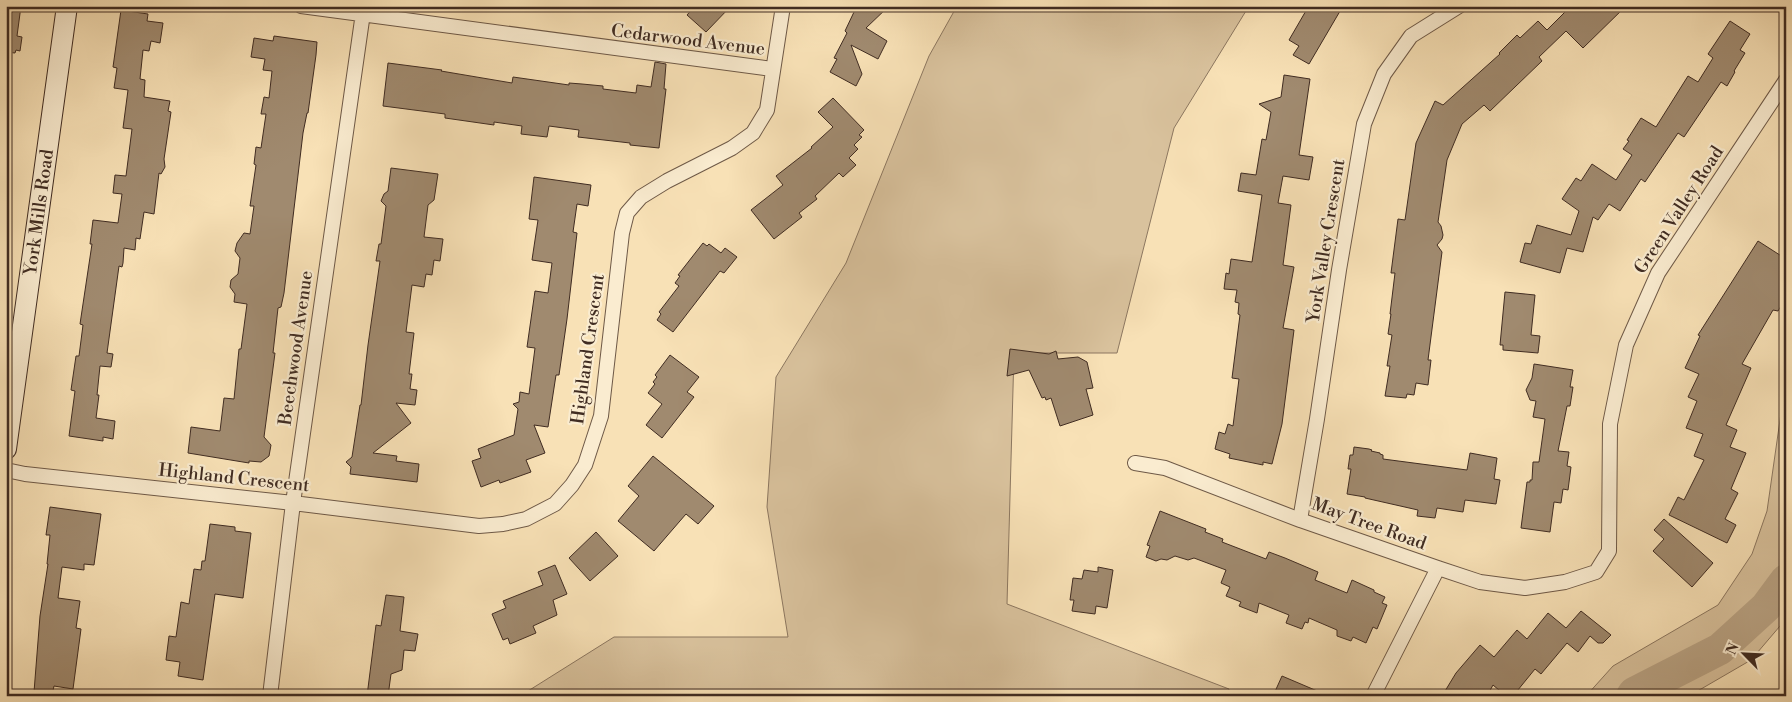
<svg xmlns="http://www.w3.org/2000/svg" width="1792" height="702" font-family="'Libre Bodoni',serif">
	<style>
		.green { fill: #d9c29d; stroke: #8c7760 }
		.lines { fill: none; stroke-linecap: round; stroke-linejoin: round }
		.river { stroke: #b9a384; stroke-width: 32 }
		.building { fill: #a08a6f; stroke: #402c22 }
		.street-casing { stroke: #6e5947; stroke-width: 16 }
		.secondary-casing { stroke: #402c22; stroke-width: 22 }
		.street { stroke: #faecd0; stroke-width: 14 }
		.secondary { stroke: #faecd0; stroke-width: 20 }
		.labels { text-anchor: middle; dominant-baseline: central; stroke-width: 4.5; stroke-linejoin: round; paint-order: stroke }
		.street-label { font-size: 18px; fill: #402c22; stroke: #faecd0 }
	</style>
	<rect width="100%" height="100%" fill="#f8e1b6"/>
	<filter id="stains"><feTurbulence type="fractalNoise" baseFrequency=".004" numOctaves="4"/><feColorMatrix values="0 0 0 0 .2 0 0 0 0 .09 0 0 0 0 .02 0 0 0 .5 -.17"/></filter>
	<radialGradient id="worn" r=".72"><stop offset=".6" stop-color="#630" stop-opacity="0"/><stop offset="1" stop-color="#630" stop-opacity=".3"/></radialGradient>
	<path class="green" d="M957 6H1249L1174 128 1117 353H1014L1007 604 1229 689 1227 696H526L528 691 614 637H788L767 507 776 377 846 263 929 56Z
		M1786 378V619L1751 660 1689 696H1586L1613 666 1718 605 1752 554 1767 511Z"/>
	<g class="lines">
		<path class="river" d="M1632 696 1634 693 1720 649 1766 607 1786 580"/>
	</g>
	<path class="building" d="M6 6H21L17 36 22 37 20 51 16 50 15 53 6 52Z
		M695 6H731L706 32 687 15Z
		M861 6H889L866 28 887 41 878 59 851 45 862 74 856 86 830 72 837 59 834 58 847 33 845 31 854 12Z
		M1314 6H1343L1309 64 1293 55 1299 46 1289 40 1307 9 1311 11Z
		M1571 6H1626L1583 48 1566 31 1539 57 1542 61 1490 111 1484 105 1462 124 1447 160 1438 222 1441 226 1443 235 1442 239 1437 245 1442 252 1428 360H1431L1428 385 1416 383 1414 395 1407 394 1406 398 1385 396 1390 366H1387L1392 335 1388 334 1391 314H1390L1395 273H1391L1398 219 1405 220 1416 143 1435 101 1443 105 1500 54 1499 53 1517 35 1520 38 1538 21 1547 30Z
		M121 10 148 14 147 21 163 23 160 43 151 41 149 51 143 50 140 79 145 80 144 97 170 101 168 111 171 112 164 159 165 167 161 174 159 173 154 214 144 212 140 239 136 238 135 250 124 248 123 263 122 267 119 266 107 353 113 354 111 367 100 366 97 395H99L96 418 115 421 113 439 103 437V441L69 436 75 391 71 390 76 356H79L83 325 80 324 92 244H90L93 220 118 223 122 194 113 193 115 175 126 176 132 129 123 128 128 90 114 88 117 68 113 67Z
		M1730 21 1750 34 1740 50 1745 53 1734 71 1735 72 1727 86 1721 82 1684 137 1678 133 1645 182 1641 179 1620 211 1609 204 1598 220 1593 217 1583 252 1567 248 1560 273 1520 262 1525 243 1531 244 1537 225 1571 235 1579 211 1562 199 1576 178 1581 181 1592 164 1616 180 1632 155 1623 149 1629 141 1627 140 1641 118 1656 127 1688 76 1698 82 1713 58 1708 54Z
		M274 36 317 42 316 55 308 113H307L303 133 284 293 281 307 278 308 273 353H275L264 437 271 445 269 456 261 462 249 461V463L188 453 191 427 220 431 224 398 234 399 239 349H241L247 304 234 302 235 294 230 287 231 280 238 274 240 258 235 251 237 243 244 233 250 234 254 206H250L256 165 254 164 256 147 261 148 266 114H261L264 97 269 98 272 71 263 70 265 59 251 57 254 38 273 41Z
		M655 62 666 64 664 89H666L659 148 630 145V143L578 137 579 130 549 126 547 137 521 134 522 126 494 122V125L445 118V114L383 106 388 63 442 70 441 71 512 83 513 77 569 85V83L582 84 603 86V89L636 93 637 85 651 87Z
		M1284 75 1310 79 1299 155 1313 157 1309 180 1283 176 1278 203 1291 205 1283 265 1294 267 1283 328 1294 330 1282 424 1272 464 1263 462V465L1229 458 1230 454 1215 449 1219 432 1225 434 1228 424 1233 426 1239 379 1232 378 1240 315 1238 314 1239 303 1235 302 1237 290 1224 289 1226 273 1229 274 1231 259 1252 262 1262 195 1238 191 1241 173 1256 175 1262 139 1266 140 1271 112 1259 104 1281 97Z
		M833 98 864 130 859 135 862 137 854 145 858 149 849 158 856 165 843 177 839 173 815 196 817 199 799 213 802 217 774 239 751 210 783 185 776 176 812 148 811 147 833 127 818 112Z
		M391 168 438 174 434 200 428 205 424 237 443 239 440 261 434 260 432 275 426 274 424 287 412 285 406 332 414 333 409 374H412L410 389 417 390 415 405 396 403 411 423 373 453 397 456 396 461 419 464 417 482 350 474 351 467 346 462 352 457 360 405H361L368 345 380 261H376L379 244H381L386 206 381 201 384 194 388 191Z
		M534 177 591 185 588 206 577 204 573 232 577 233 567 319 559 375H556L548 427 534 425 545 453 526 460 531 472 500 483 499 480 481 487 472 461 481 458 478 449 514 435 518 409 513 404 519 402 520 392 529 394 535 348 527 347 535 291 548 293 552 263 532 260 538 220 529 219Z
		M1758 241 1786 259V298L1778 311 1773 310 1742 364 1751 368 1726 425 1737 430 1730 447 1746 453 1731 489 1738 493 1725 519 1736 525 1727 543 1669 515 1678 497 1684 500 1704 460 1694 456 1703 434 1686 428 1697 401 1688 397 1699 374 1685 368 1700 336 1698 335Z
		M703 243 707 246 709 244 721 253 725 248 737 257 724 273 720 271 673 332 657 320 661 314 659 312 679 286 675 283 680 276 678 275Z
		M1505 292 1535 295 1531 335 1540 336 1538 353 1503 350V345H1500Z
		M1010 349 1049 354 1056 351 1058 359 1078 357 1087 362 1093 388 1086 389 1093 415 1060 426 1051 398 1046 400 1045 397 1042 398 1029 370 1007 376Z
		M670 355 699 377 687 392 694 397 662 438 646 425 662 404 648 393 655 384 653 382 657 377 655 375Z
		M1534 364 1573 370 1570 387H1573L1570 406H1567L1558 451 1569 452 1567 466 1571 467 1568 490 1563 489 1561 503 1554 502 1550 532 1521 528 1527 482H1530V480H1532L1533 462H1539L1545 419 1533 417 1536 401 1530 400 1526 390 1532 378Z
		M1354 447 1369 449 1372 450 1371 451 1380 453V454L1383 455V459L1467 470 1470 453 1497 458 1494 479 1500 480 1496 504 1465 500 1463 512 1437 508 1435 518 1417 516 1418 510 1365 498V497L1347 494 1351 469H1348L1350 455H1353Z
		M653 456 714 506 698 524 686 514 654 551 618 521 639 496 628 486Z
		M50 507 101 514 94 565 84 564V570L62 567 58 598 80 601 76 628 81 629 73 689 54 686 52 695 34 692 40 616 48 564H47L50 535H46Z
		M1160 511 1206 529 1205 532 1223 539 1222 542 1266 559 1269 552 1285 558 1318 572 1315 580 1347 593 1352 580 1374 590V592L1385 597 1382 603 1387 605 1377 629 1373 627 1366 643 1353 637 1351 641 1337 636V630L1309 618 1308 623 1305 622 1302 629 1286 623 1289 615 1259 603 1257 613 1239 606 1241 602 1226 596 1230 587 1221 583 1226 570 1194 558 1188 560 1175 556 1167 560 1161 559 1156 561 1146 557 1150 546 1147 545Z
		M1664 519 1713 563 1692 587 1653 551 1664 539 1654 530Z
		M210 524 235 527V531L251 533 243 598 215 594 203 680 178 676 180 662 166 660 169 636 176 637 181 602 189 604 194 569 201 570 202 561H205Z
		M596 532 618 556 590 581 569 558Z
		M555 565 567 594 553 600 557 615 533 626 536 633 510 644 508 638 503 640 492 614 506 608 503 601 543 585 538 572Z
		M1098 567 1113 570 1107 608 1096 606 1095 614 1072 611 1074 600H1070L1073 578 1082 579 1084 570 1098 572Z
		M386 595 404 597 400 631 418 634 415 651 404 650 402 670 391 674 388 696H367L376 625 381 626Z
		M1581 611 1611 635 1603 643H1598L1590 636 1578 652 1567 643 1541 674 1535 669 1513 696H1506L1493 685 1487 696H1442L1456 673 1480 645 1494 657 1517 630 1527 639 1548 613 1566 628Z
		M1282 676 1329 696H1273Z"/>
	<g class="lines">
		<g class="street-casing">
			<path id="street" d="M301 6 772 69
				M1135 463 1165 468 1300 520 1438 568 1480 582 1525 588 1565 582 1596 572 1609 551 1610 424 1626 345 1658 273 1786 80
				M6 470 25 474 293 503 479 526 503 524 526 519 555 504 572 485 585 465 601 416 622 233 627 213 641 197 667 181 732 148 753 133 767 110 783 6
				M1300 520 1317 419 1339 270 1364 124 1384 74 1411 36 1459 6
				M270 696 293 503 364 6
				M1373 696 1438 568"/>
		</g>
		<g class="secondary-casing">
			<g id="secondary">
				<path id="s1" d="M6 449 67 6"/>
			</g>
		</g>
		<use href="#street" class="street"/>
		<use href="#secondary" class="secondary"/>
	</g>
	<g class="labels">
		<g class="street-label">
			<text transform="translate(688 40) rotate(7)">Cedarwood Avenue</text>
			<text transform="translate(1679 210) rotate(-57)">Green Valley Road</text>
			<text stroke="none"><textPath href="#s1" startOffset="239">York Mills Road</textPath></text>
			<text transform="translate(1326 241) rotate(-81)">York Valley Crescent</text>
			<text transform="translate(296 348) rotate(-82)">Beechwood Avenue</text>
			<text transform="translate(588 349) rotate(-82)">Highland Crescent</text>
			<text transform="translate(234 478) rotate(6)">Highland Crescent</text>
			<text transform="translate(1369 524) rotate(20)">May Tree Road</text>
		</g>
	</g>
	<rect width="1792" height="702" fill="none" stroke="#f8e1b6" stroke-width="25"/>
	<rect x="8" y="8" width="1777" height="687" fill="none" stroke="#402c22" stroke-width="2.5"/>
	<rect x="12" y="12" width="1767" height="677" fill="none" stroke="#402c22"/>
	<g transform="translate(1744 654) rotate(294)" stroke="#faecd0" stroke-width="4" paint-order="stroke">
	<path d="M0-4L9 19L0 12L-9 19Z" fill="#402c22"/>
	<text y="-8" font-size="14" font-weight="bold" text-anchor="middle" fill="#402c22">N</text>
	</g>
	<rect width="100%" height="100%" filter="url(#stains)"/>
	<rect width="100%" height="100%" fill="url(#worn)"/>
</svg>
